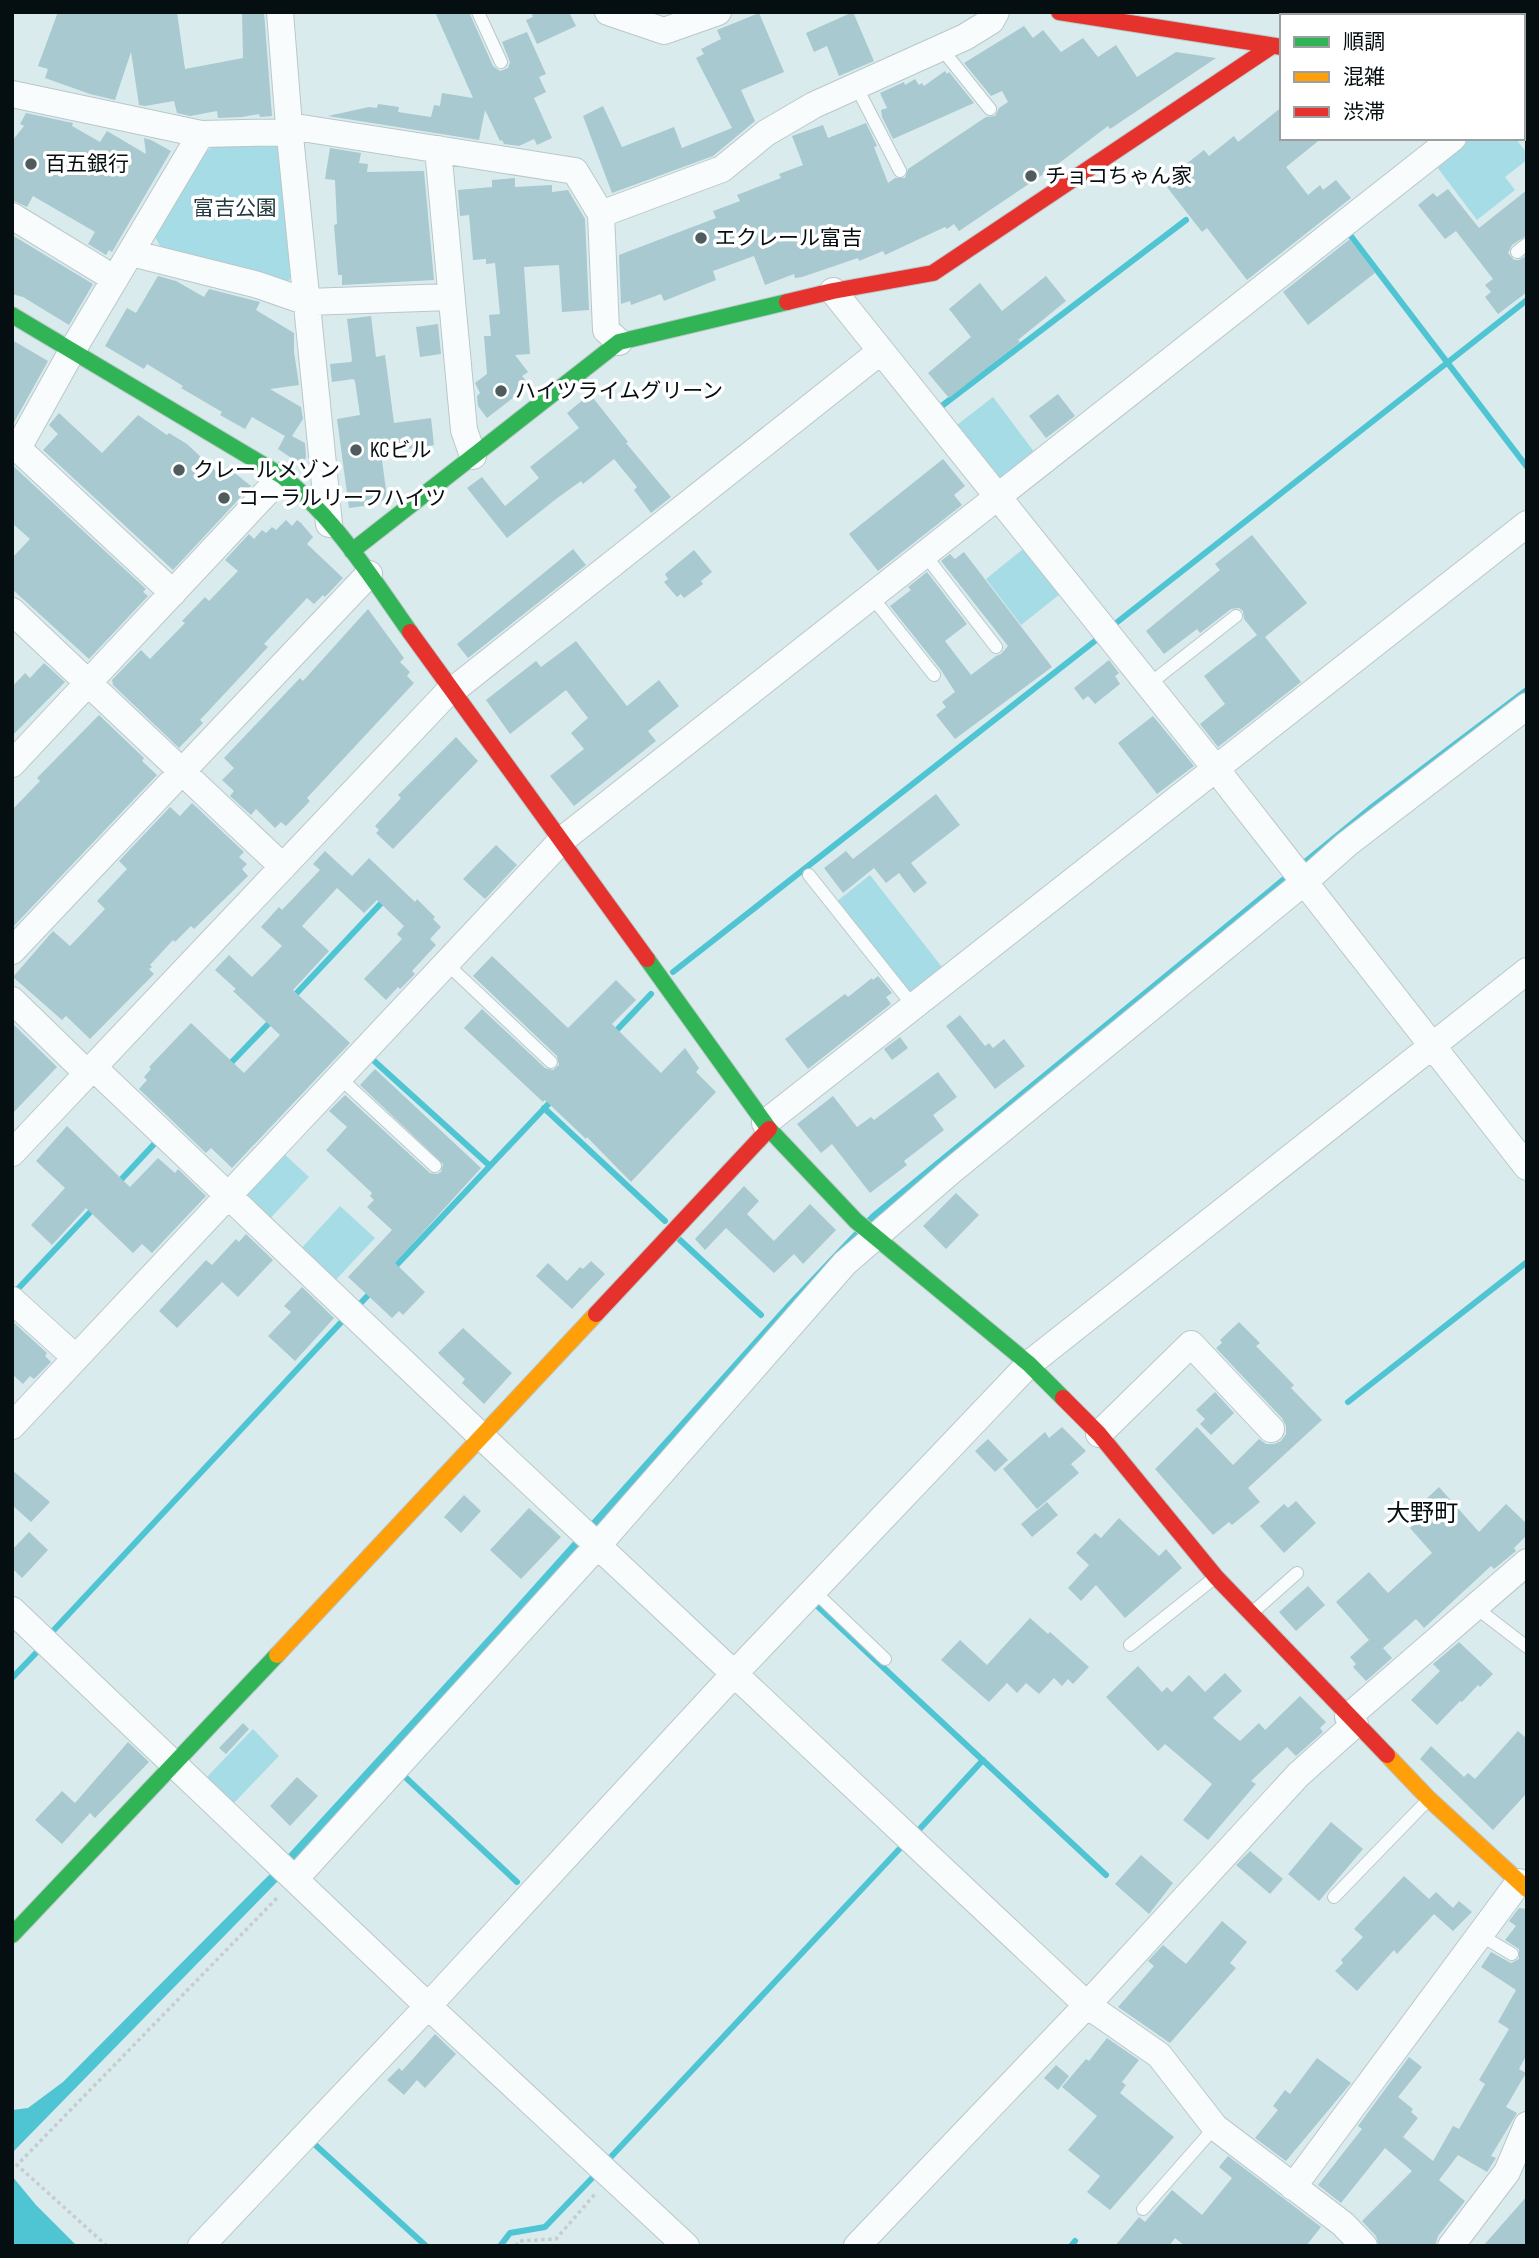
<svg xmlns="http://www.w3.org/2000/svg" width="1539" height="2258" font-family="'Sofia Sans Condensed','Noto Sans JP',sans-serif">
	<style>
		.green { fill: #a6dce5 }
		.water { fill: #4fc4d3 }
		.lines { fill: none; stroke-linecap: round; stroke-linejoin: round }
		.stream { stroke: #4fc4d3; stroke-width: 6 }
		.building { fill: #a7c9cf }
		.lane-casing { stroke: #bac7c9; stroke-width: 14 }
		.street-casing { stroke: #bac7c9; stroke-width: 28 }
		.fast-casing { stroke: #bac7c9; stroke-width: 18 }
		.slow-casing { stroke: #bac7c9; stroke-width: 18 }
		.jam-casing { stroke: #bac7c9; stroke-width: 18 }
		.path { stroke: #c7cccd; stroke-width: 3.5; stroke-dasharray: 3.5 3.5; stroke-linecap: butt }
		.lane { stroke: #f9fcfc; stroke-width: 12 }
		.street { stroke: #f9fcfc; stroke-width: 26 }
		.fast { stroke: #30b455; stroke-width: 16 }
		.slow { stroke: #ff9f0a; stroke-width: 16 }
		.jam { stroke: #e5322d; stroke-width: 16 }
		.poi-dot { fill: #505b5e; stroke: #fff; stroke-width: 2.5 }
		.labels { text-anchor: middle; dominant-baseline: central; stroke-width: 7; stroke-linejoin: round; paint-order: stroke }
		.poi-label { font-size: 21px; fill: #050e10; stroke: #fff; text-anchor: start }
		.park-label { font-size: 21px; fill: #233a3e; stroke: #fff }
		.quarter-label { font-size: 24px; fill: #050e10; stroke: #fff }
	</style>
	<rect width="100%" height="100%" fill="#daebee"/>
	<path class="green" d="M276 138 287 147 296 273 288 281 161 248 154 235 205 153 219 141Z
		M1465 138H1515L1527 153V160L1505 177 1515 190 1477 220 1434 163Z
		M993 397 1038 457 1003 484 953 428Z
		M1028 545 1064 591 1021 625 986 579Z
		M870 875 945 971 910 998 836 902Z
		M280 1150 309 1177 264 1225 239 1193Z
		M340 1206 375 1238 331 1285 297 1253Z
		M253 1729 279 1756 232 1805 205 1779Z"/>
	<path class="water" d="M1527 686V695L786 1315 278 1881 12 2153V2110L28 2108 63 2082 272 1872 493 1631 786 1304 871 1214 1371 804Z
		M12 2176 36 2205 77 2246H12Z"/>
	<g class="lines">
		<path class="stream" d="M1347 231 1527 467
			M937 405 939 408 1186 220
			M1111 627 1527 300
			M673 972 1100 637
			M293 997 386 898
			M614 1033 651 994
			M372 1059 490 1166
			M228 1066 274 1018
			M544 1108 665 1221
			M117 1184 156 1142
			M680 1240 761 1315
			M391 1271 554 1098
			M14 1293 95 1207
			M358 1306 372 1291
			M1348 1402 1527 1262
			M813 1602 1106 1875
			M52 1632 346 1317
			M12 1678 37 1652
			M403 1775 517 1882
			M916 1833 983 1760
			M311 2141 426 2246
			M608 2160 905 1843
			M500 2246 510 2233 545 2227 596 2174
			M1071 2246 1075 2241"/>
	</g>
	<path class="building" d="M58 12H177L185 69 243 58 242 12H264L272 116 260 117 259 114 242 117 218 118 217 111 190 116 177 113 174 101 145 106 139 105 131 52 115 100 90 94 45 78 48 69 38 66Z
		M435 12H469L493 66 500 71 508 68 510 62 502 42 527 32 546 74 539 77 546 92 534 98 552 138 537 145 534 139 519 146 504 144 502 140 500 141 485 110 479 140 328 116 369 107 377 108 378 104 399 107 398 112 431 117 434 105 440 106 442 93 473 98Z
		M531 12H569L576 26 537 44 526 20 533 17Z
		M853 12 874 61 839 76 827 46 814 52 806 33Z
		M759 13 784 72 741 90 755 121 713 156 612 193 583 116 603 106 622 147 674 127 682 148 732 128 696 58 704 54 701 49 721 39 717 30Z
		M1024 26 1033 38 1043 30 1061 52 1083 38 1098 57 1116 45 1137 77 1176 52 1216 58 1110 129 1108 126 1054 167 959 231 954 224 947 229 945 227 885 255 883 251 859 261 858 258 802 277 795 278 794 274 765 285 754 256 713 271 716 280 664 301 661 294 631 305 630 301 621 304 619 255 716 218 713 211 740 201 737 195 781 178 779 174 803 165 792 136 823 125 828 138 866 123 877 146 874 147 888 183 895 178H905L908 169 986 117 995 116 999 108 1008 102 1002 91 991 96 964 63Z
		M945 71 947 74 949 72 974 103 893 139 882 117 881 110 887 108 880 93 904 82 905 85 915 79 919 85 922 83 924 86Z
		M1282 107V138H1322L1286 167 1308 195 1320 185 1323 190 1336 180 1351 198 1247 280 1207 228 1202 232 1163 182 1204 150 1209 156 1234 136 1238 142Z
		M26 113 73 123 72 126 100 142 107 131 146 154 144 138 151 140 171 151 112 252 109 250 106 255 88 244 95 232 33 196 27 207 12 200V141L24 126 20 124Z
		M330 148 361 153 359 163 368 164 367 172 424 171 434 280 342 285V275H338L334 225 337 224 335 180 325 179Z
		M515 178V187L552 185V192L568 190 585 219 589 310 562 312 559 265 524 267 530 354 515 355 528 372 522 376 527 382 523 385 526 388 487 418 478 406 477 396 480 393 475 383 487 374 484 336H491L489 315 500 314 495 263 486 264V259L473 260 469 215 460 216 458 190 492 187V180Z
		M1448 189 1479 228 1527 190V235L1512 245 1508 253 1514 260H1519L1527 255V292L1498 314 1485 297 1491 292 1485 285 1493 279 1456 231 1445 239 1418 205 1433 193 1437 197Z
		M12 235 93 284 69 325 23 297 12 294Z
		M1350 239 1375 273 1308 325 1283 292Z
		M158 276 176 281 204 297 209 289 260 302 256 310 294 333V352L299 385 270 389 301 407 303 419 292 436 305 443 306 457 302 465 278 449 285 436 252 417 245 429 220 415 222 412 181 388 183 386 147 364 144 369 105 346 127 308 136 313Z
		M1046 276 1066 301 1018 340 1020 342 949 398 928 373 971 337 949 309 980 283 1002 311Z
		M371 316 376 357 385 355 394 423 431 418 434 445 381 453 387 497 378 504 349 508 337 419 360 415 355 381 353 379 332 382 330 364 351 362 352 360 347 319Z
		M438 324 441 354 420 357 416 327Z
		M12 340 48 361 12 426Z
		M590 394 628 442 626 443 671 497 651 513 634 490 637 487 614 459 583 484 581 481 556 499 507 538 467 488 482 477 505 506 539 478 530 467 579 428 567 413Z
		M1058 394 1075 416 1046 438 1029 416Z
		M59 413 102 453 138 415 167 435 169 433 187 444 223 478 231 470 251 486 173 570 43 450 58 434 49 425Z
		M943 459 965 486 954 495 962 505 878 571 849 534Z
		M12 465 146 589 143 592 148 596 89 659 12 589V558L30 539 12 523Z
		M286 520 292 526 297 520 301 523 313 537 307 544 343 578 325 597 323 595 314 604 307 598 264 644 268 647 200 720 203 723 179 748 113 685 112 680 141 650 150 659 185 623 182 621 205 597 209 601 238 571 225 560 249 534 254 539 262 530 266 533 272 527 276 530Z
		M1252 535 1307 603 1265 637 1301 682 1218 747 1200 724 1225 704 1204 676 1257 635 1244 619 1243 611 1239 608 1231 609 1200 633 1197 629 1164 654 1146 631 1220 570 1215 564Z
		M573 549 586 565 468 658 457 644Z
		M694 550 712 572 701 581 703 584 684 598 681 594 677 597 664 582 668 579 665 574Z
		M964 552 1052 667 955 739 936 715 946 707 942 702 955 692 941 670 890 606 911 590 908 587 927 572 967 624 945 641 971 675 996 656 1001 654 1008 646 941 561 950 554 955 559Z
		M368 609 404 658 400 662 410 672 407 676 414 683 307 798 310 801 286 826 281 822 275 828 256 809 251 815 230 796 234 791 222 780 234 768 224 758 300 678 303 681Z
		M576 641 627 706 659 680 679 706 648 731 656 741 574 806 550 776 584 749 571 733 588 718 566 690 510 734 486 700 536 661 541 667Z
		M1109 660 1119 673 1115 676 1120 684 1095 704 1088 696 1083 700 1074 688Z
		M44 663 65 682 12 736V687L25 673 30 678Z
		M99 715 144 758 142 761 157 775 12 928V810L40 781 37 778Z
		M1153 716 1194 766 1157 794 1118 743Z
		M456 737 478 761 393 849 376 833 379 830 375 826 401 798 398 795Z
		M936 794 960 825 911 863 927 883 914 893 899 873 886 883 874 868 843 893 824 868 846 851 853 859Z
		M192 803 244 852 239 857 247 864 242 869 248 876 194 929 191 926 175 942 173 940 150 965 152 967 149 969 154 974 90 1039 66 1016 62 1020 13 977 53 931 70 946 105 909 97 901 127 869 119 861 170 807 180 816Z
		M496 845 517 865 485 899 463 879Z
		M325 851 352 876 369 858 415 902 417 899 435 917 433 919 441 927 430 939 436 945 412 971 415 974 400 989 398 987 386 1000 364 979 402 939 397 934 404 926 377 900 364 913 337 888 302 926 329 951 293 990 350 1043 232 1168 211 1148 206 1153 139 1089 147 1080 144 1077 151 1069 149 1067 191 1023 244 1073 280 1035 233 991 236 989 215 970 229 955 252 977 282 946 261 927 279 907 282 910 320 870 313 864Z
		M492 956 568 1028 616 980 636 1000 612 1024 661 1073 685 1048 699 1068 696 1072 716 1092 631 1182 587 1137 586 1139 545 1100 543 1102 464 1028 482 1009 545 1068 553 1070 559 1065 557 1056 473 976Z
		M878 976 892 993 886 997 891 1004 808 1069 785 1039 845 994 848 997 872 978 873 980Z
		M960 1015 985 1046 989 1043 993 1048 1004 1039 1025 1066 995 1089 946 1026Z
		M12 1023 57 1067 12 1114Z
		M900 1037 908 1048 892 1060 884 1049Z
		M375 1069 481 1168 395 1263 425 1292 403 1315 399 1311 392 1318 348 1277 392 1230 367 1207 374 1200 370 1196 372 1193 326 1150 347 1127 329 1111 345 1095 430 1173 437 1174 441 1172 443 1164 360 1085Z
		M938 1072 957 1097 933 1115 944 1130 904 1161 907 1165 870 1193 832 1144 821 1153 797 1124 833 1096 857 1127 871 1117 874 1120Z
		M67 1126 130 1187 158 1158 175 1173 178 1169 206 1196 152 1253 142 1244 133 1253 86 1208 52 1245 31 1225 65 1188 36 1161Z
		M744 1186 759 1201 747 1214 774 1241 810 1204 836 1230 803 1264 794 1254 774 1273 726 1228 705 1250 695 1239Z
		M956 1193 979 1215 946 1249 923 1226Z
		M246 1234 273 1260 238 1297 222 1282 177 1328 159 1311 206 1260 212 1265 236 1239 239 1242Z
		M591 1261 605 1274 572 1309 536 1276 548 1263 567 1281 580 1267 583 1269Z
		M302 1287 334 1318 295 1361 268 1336 291 1312 284 1306Z
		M12 1321 47 1353 45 1356 51 1362 34 1379 30 1376 23 1384 12 1374Z
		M1239 1322 1260 1343 1256 1346 1294 1385 1291 1388 1322 1420 1248 1488 1260 1502 1232 1525 1229 1522 1213 1535 1155 1469 1197 1427 1233 1465 1259 1439 1266 1444H1274L1281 1441 1286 1434V1426L1282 1418 1216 1348 1222 1343 1220 1340Z
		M463 1328 512 1373 484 1404 462 1383 465 1379 438 1353Z
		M1215 1392 1234 1413 1211 1435 1200 1424 1205 1419 1196 1410Z
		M1062 1427 1086 1451 1071 1464 1079 1473 1037 1509 1003 1469 1045 1432 1049 1438Z
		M988 1439 1008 1460 995 1472 975 1451Z
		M12 1470 50 1502 31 1522 12 1505Z
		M1439 1487 1479 1532 1506 1504 1527 1524V1535L1514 1548 1516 1551 1494 1569 1491 1566 1424 1628 1416 1619 1383 1648 1392 1658 1366 1681 1353 1667 1356 1664 1350 1657 1369 1640 1336 1602 1369 1572 1388 1593 1432 1553 1410 1528 1430 1510 1423 1502Z
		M464 1495 481 1511 461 1533 444 1517Z
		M1296 1501 1316 1523 1284 1553 1260 1526 1284 1504 1288 1508Z
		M1047 1502 1058 1515 1032 1537 1021 1524Z
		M529 1508 561 1537 521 1579 490 1550Z
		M1119 1518 1159 1556 1166 1549 1182 1568 1125 1618 1096 1585 1081 1601 1068 1588 1089 1565 1076 1553 1095 1533 1101 1538Z
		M29 1532 48 1550 22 1578 12 1568V1550Z
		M1308 1586 1325 1605 1296 1631 1279 1612Z
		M1030 1618 1048 1634 1050 1632 1089 1667 1073 1684 1068 1679 1062 1686 1054 1678 1039 1694 1026 1683 1017 1693 1007 1683 989 1702 941 1660 960 1640 987 1665Z
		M1459 1642 1493 1674 1480 1687 1478 1685 1462 1702 1460 1701 1437 1725 1411 1700 1440 1671 1433 1664Z
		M1138 1666 1162 1692 1167 1687 1172 1692 1189 1675 1205 1692 1225 1673 1242 1691 1213 1718 1240 1741 1259 1723 1265 1730 1300 1696 1326 1722 1320 1728 1323 1732 1296 1756 1287 1747 1251 1781 1256 1784 1208 1840 1183 1820 1212 1784 1165 1744 1158 1751 1106 1697Z
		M243 1723 249 1729 226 1754 219 1748Z
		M1518 1731 1527 1739V1793L1493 1830 1420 1759 1431 1746 1464 1777 1468 1773 1475 1779Z
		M128 1742 149 1762 95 1818 90 1813 62 1844 35 1820 62 1791 75 1803Z
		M297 1777 318 1796 290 1826 270 1806Z
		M1331 1822 1363 1849 1319 1901 1288 1874Z
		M1250 1851 1283 1879 1270 1894 1236 1865Z
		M1141 1855 1173 1883 1149 1914 1115 1884Z
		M1404 1876 1429 1899 1436 1892 1453 1908 1459 1901 1472 1912 1453 1931 1434 1914 1397 1954 1394 1950 1357 1991 1335 1971 1343 1963 1341 1960 1363 1937 1354 1929Z
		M1519 1908 1527 1909V2054L1519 2069 1526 2073 1506 2107 1517 2113 1491 2156 1496 2158 1487 2172 1458 2155 1439 2180 1465 2201 1438 2236 1435 2246H1379L1376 2236 1362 2221 1412 2171 1385 2148 1341 2203 1318 2185 1362 2129 1358 2126 1409 2057 1422 2067 1398 2097 1413 2109 1411 2112 1418 2118 1403 2137 1433 2161 1453 2126 1459 2129 1485 2084 1479 2080 1509 2029 1498 2022 1516 1990 1481 1967 1491 1952 1511 1963 1519 1959V1949L1505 1940 1516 1926 1509 1921Z
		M1222 1921 1247 1942 1230 1963 1236 1968 1170 2043 1118 2007 1154 1966 1148 1961 1163 1945 1186 1964Z
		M435 2034 456 2054 425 2088 417 2080 404 2095 387 2080 399 2068 402 2071Z
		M1107 2038 1139 2060 1122 2082 1126 2085 1120 2093 1174 2137 1110 2210 1087 2192 1100 2176 1068 2150 1097 2116 1062 2087 1086 2059 1089 2061Z
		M1317 2058 1351 2083 1286 2161 1255 2138 1278 2110 1273 2106 1285 2090 1290 2094Z
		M1056 2065 1069 2076 1058 2090 1044 2078Z
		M1228 2156 1321 2227 1306 2246H1185L1175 2238 1169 2246H1115L1139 2217 1145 2222 1172 2190 1202 2215 1232 2178 1219 2167Z
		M1527 2196V2246H1483Z"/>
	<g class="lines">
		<g class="lane-casing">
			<path id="lane" d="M478 12 501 62
				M941 48 990 109
				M856 86 900 171
				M1517 252 1527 244
				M925 555 996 647
				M872 597 934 675
				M1148 685 1236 616
				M809 875 914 1007
				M447 964 551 1062
				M340 1078 435 1166
				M814 1591 885 1659
				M1475 1607 1527 1647
				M1253 1612 1297 1573
				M1130 1645 1213 1579
				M1334 1897 1426 1802
				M1480 1935 1512 1954
				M1143 2209 1215 2127"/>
		</g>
		<g class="street-casing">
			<path id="street" d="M280 12 289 126 329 524
				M608 12 664 31 718 12
				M1340 16 1352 12
				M12 94 201 134 290 132
				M1523 120 1527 125
				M289 126 575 171 601 214
				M438 149 464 430 473 456
				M12 216 115 279
				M131 253 258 285 307 302 451 297
				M833 291 1216 769 1527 1167
				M619 342 606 330 601 214 722 169 766 133 814 105 965 37 991 21 996 12
				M12 443 173 593
				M18 448 72 351 201 134
				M12 611 283 867
				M452 691 881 351
				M12 764 282 476
				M12 951 369 574
				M12 1000 87 1073
				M93 1067 481 1436 1087 2005 1159 2055 1215 2127 1343 2224 1364 2246
				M765 1123 1527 524
				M12 1153 451 689
				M12 1300 76 1358
				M12 1426 562 840 1453 138
				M1099 1434 1191 1344 1271 1429
				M12 1610 428 2006 686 2246
				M1348 1717 1527 1562
				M295 1879 599 1544 845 1263 950 1172 1303 883 1347 844 1527 706
				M1293 2187 1519 1882
				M201 2246 428 2006 735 1673 1029 1364 1527 971
				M857 2246 1087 2005 1298 1775 1355 1724
				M1451 2246 1507 2172 1527 2125"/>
		</g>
		<g class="fast-casing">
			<path id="fast" d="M12 315 282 476C334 517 372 578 410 632
				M352 551 619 342 787 302
				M647 959 769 1129 856 1221 1029 1364 1063 1398
				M12 1935 277 1655"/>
		</g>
		<g class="slow-casing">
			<path id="slow" d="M1523 78 1527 79
				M277 1655 596 1314
				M1387 1755 1429 1799 1527 1889"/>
		</g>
		<g class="jam-casing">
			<path id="jam" d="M1059 12 1282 47
				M787 302 833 291 933 273 1272 46
				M410 632 647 959
				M596 1314 769 1129
				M1063 1398 1099 1434 1216 1577 1387 1755"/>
		</g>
		<path class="path" d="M107 2246 17 2165 278 1897
			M516 2246 519 2241 556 2239 595 2194"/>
		<use href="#lane" class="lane"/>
		<use href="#street" class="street"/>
		<use href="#fast" class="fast"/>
		<use href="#slow" class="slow"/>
		<use href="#jam" class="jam"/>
	</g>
	<g class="poi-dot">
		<circle cx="31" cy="164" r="7"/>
		<circle cx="1031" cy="176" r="7"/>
		<circle cx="701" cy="238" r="7"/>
		<circle cx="501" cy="391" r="7"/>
		<circle cx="356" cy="450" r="7"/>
		<circle cx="179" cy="470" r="7"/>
		<circle cx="224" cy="498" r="7"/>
	</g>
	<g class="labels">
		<g class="poi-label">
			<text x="45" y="164">百五銀行</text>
			<text x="1045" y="176">チョコちゃん家</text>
			<text x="715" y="238">エクレール富吉</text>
			<text x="515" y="391">ハイツライムグリーン</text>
			<text x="370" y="450">KCビル</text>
			<text x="193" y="470">クレールメゾン</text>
			<text x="238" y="498">コーラルリーフハイツ</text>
		</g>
		<g class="park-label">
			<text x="235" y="208">富吉公園</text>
		</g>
		<g class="quarter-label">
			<text x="1422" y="1513">大野町</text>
		</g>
	</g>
	<rect width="1539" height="2258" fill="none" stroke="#050e10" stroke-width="28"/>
	<rect x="1280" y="14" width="245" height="126" fill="#ffffff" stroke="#9b9f9f" stroke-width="2"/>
	<rect x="1294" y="37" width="35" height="10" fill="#30b455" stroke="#9b9f9f" stroke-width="2"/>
	<text x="1343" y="49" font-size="21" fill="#050e10">順調</text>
	<rect x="1294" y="72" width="35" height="10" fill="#ff9f0a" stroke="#9b9f9f" stroke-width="2"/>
	<text x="1343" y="84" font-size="21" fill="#050e10">混雑</text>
	<rect x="1294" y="107" width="35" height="10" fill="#e5322d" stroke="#9b9f9f" stroke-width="2"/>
	<text x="1343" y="119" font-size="21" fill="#050e10">渋滞</text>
</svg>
